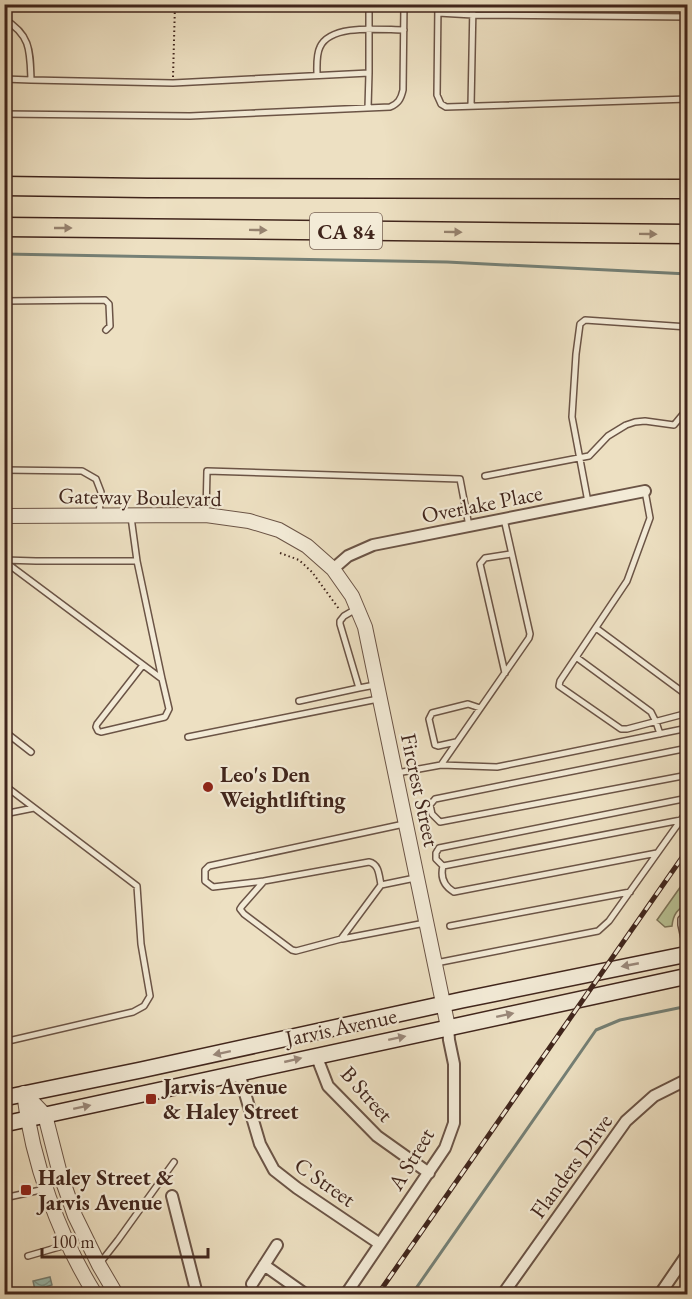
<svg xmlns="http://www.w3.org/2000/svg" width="692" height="1299" font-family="'EB Garamond',serif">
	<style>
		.grass { fill: #b8c294; stroke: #7c7458; stroke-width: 1.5 }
		.water { fill: url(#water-waves); stroke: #758076; stroke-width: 1.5 }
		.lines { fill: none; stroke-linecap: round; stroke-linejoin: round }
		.stream { stroke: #758076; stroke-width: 3 }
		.service-casing { stroke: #6b5446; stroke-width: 8 }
		.minor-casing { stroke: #6b5446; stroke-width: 14 }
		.tertiary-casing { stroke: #6b5446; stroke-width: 16 }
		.secondary-casing { stroke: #40251c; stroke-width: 18 }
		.motorway-casing { stroke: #40251c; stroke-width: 21 }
		.path { stroke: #40251c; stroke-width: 2; stroke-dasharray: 1.5 3; stroke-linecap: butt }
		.service { stroke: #f3ebd7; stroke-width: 5 }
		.minor { stroke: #f3ebd7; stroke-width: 10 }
		.tertiary { stroke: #f3ebd7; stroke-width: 14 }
		.secondary { stroke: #f3ebd7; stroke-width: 15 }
		.motorway { stroke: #ede0c2; stroke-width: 18 }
		.rail-casing { stroke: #40251c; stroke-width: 5 }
		.rail { stroke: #f3ebd7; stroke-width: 3; stroke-dasharray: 9; stroke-linecap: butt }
		.oneway { fill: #96826f }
		.oneway2 { fill: #9a887a }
		.poi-dot { fill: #8f2418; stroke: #f3ebd7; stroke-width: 2 }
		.labels { text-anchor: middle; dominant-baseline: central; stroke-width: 4.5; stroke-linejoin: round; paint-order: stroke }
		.shield { fill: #f3ebd7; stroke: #766054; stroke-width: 1.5 }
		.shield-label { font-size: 21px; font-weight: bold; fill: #40251c }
		.street-label { font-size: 22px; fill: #40251c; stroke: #f3ebd7 }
		.poi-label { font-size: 22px; font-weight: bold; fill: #40251c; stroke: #f3ebd7; text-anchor: start }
	</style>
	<defs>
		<pattern id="water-waves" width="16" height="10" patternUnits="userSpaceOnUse" patternTransform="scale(1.5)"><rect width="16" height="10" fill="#99bdb2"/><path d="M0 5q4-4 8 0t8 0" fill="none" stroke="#7e9990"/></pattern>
	</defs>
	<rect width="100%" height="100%" fill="#ede0c2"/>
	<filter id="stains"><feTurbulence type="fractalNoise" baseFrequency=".00333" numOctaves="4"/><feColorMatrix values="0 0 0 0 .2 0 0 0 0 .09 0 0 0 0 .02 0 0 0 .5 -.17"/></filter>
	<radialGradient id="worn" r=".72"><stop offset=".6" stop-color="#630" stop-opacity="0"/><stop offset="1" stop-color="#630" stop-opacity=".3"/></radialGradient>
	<path class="grass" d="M686 879 687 880V905C677 908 673 915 672 926L665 927 657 920Z"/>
	<path class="water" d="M50 1277 52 1285 35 1290 33 1281Z"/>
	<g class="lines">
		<path class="stream" d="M4 254 447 262 688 274
			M412 1294 596 1030 620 1020 688 1006"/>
		<g class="service-casing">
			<path id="service" d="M438 4 437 95 441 104 446 107 688 99
				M438 13 473 15 688 17
				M4 19C31 35 30 51 31 80L173 83 369 73V4
				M317 75C317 66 316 55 320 47 331 23 382 30 404 30
				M4 79 31 80
				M471 106 473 4
				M368 108 369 73
				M4 114 190 116 390 107C398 104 401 99 403 90L404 4
				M4 301 105 300 109 304 110 326 106 330
				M4 470 82 471 96 479 101 492 99 515
				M485 476 589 456 608 436 626 425 635 422 645 421 674 425 688 408
				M645 491 650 518 627 581 560 681 559 686 621 729H627L688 713
				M588 502 572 417 576 354 580 324 585 320 688 327
				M206 514 207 471 460 479 469 526
				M131 517 137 561
				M4 560 36 561H137L162 679
				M4 561 162 679 169 709 165 717 101 732 98 731 96 727 97 724 143 665
				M356 609 344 616 340 621V624L359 688 375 685
				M596 628 688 696
				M576 657 651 712 656 722 660 734
				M505 673 480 564 485 558 511 554
				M299 701 359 688
				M4 731 31 752
				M188 737 378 699
				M456 742 438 746 435 745 429 719 432 713 468 704 480 708
				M688 748 435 799 430 805 432 814 440 822 688 775
				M441 765 529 638 530 634 504 519
				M397 773 441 765 497 767 688 728
				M4 785 137 886 141 944 150 996 144 1006 133 1012 4 1042
				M4 814 34 808
				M681 820 443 866 436 859V853L439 848 688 798
				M443 866C440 878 444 886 454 892L657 853
				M264 881 213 887 205 881V870L209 866 404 824
				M381 885C379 875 379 864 369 862L264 881 242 906 240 909 244 914 292 950 296 951 341 939 381 885 415 878
				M450 926 630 892
				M342 939 425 923
				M687 952 681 925V919L688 912
				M436 963 598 931 609 921 688 810
				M4 1198 45 1189
				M28 1256 66 1245
				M100 1263 118 1240 174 1162"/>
		</g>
		<g class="minor-casing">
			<path id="minor" d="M333 569 348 556 373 545 645 491
				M316 1055 328 1086 377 1136 429 1173
				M239 1073 260 1144 274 1170 297 1188 380 1244
				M172 1196 197 1294
				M264 1265 305 1294
				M252 1284 277 1245
				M346 1294 445 1148 454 1123V1064L449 1040 448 1027
				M503 1294 626 1121 654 1096 688 1079
				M660 1294 688 1253"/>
		</g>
		<g class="tertiary-casing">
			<path id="tertiary" d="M4 516 206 515 249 521 279 530 307 546 333 569 352 596 365 627 448 1027
				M24 1093 45 1115 59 1170 75 1216 99 1265 116 1294
				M24 1093C32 1162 59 1236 95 1294"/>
		</g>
		<g class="secondary-casing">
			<path id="secondary" d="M4 1098 141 1070 462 1000 688 954
				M4 1124 688 976"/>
		</g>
		<g class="motorway-casing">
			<path id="motorway" d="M4 186 147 188 688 189
				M4 227 688 234"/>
		</g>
		<path class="path" d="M173 77 175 4
			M280 553 299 560 312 572 339 609"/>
		<use href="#service" class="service"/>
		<use href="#minor" class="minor"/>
		<use href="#tertiary" class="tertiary"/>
		<use href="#secondary" class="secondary"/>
		<use href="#motorway" class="motorway"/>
		<g class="rail-casing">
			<path id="rail" d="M378 1294 688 849"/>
		</g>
		<use href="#rail" class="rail"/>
	</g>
	<defs><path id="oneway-solid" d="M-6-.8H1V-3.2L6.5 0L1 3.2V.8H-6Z" transform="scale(1.5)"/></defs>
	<g class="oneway">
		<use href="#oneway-solid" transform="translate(63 228)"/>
		<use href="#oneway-solid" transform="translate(258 230) rotate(1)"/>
		<use href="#oneway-solid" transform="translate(453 232) rotate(1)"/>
		<use href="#oneway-solid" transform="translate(648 234) rotate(1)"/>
	</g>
	<g class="oneway2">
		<use href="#oneway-solid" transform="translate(630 965) rotate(169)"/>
		<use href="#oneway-solid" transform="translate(505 1015) rotate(-12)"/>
		<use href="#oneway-solid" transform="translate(397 1038) rotate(-12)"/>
		<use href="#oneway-solid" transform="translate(222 1053) rotate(168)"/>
		<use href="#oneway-solid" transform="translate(293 1060) rotate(-13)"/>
		<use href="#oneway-solid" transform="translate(82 1107) rotate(-12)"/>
	</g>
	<g class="poi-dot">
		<circle cx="208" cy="787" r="6"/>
		<rect x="145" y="1093" width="12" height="12" rx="3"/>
		<rect x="20" y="1184" width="12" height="12" rx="3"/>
	</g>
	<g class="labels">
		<rect class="shield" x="310" y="213" width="72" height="36" rx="4.5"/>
		<g class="shield-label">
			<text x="346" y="231">CA 84</text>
		</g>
		<g class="street-label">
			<text transform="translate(140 497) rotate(1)">Gateway Boulevard</text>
			<text transform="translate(482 504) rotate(-11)">Overlake Place</text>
			<text transform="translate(420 790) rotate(78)">Fircrest Street</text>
			<text transform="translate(341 1027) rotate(-12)">Jarvis Avenue</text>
			<text transform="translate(367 1094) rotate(48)">B Street</text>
			<text transform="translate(411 1159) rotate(-59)">A Street</text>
			<text transform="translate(571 1166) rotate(-54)">Flanders Drive</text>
			<text transform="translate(325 1182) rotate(35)">C Street</text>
		</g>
		<g class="poi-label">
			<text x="220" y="774">Leo's Den<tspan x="220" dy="25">Weightlifting</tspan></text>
			<text x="163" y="1086">Jarvis Avenue<tspan x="163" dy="25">&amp; Haley Street</tspan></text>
			<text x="38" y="1177">Haley Street &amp;<tspan x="38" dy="25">Jarvis Avenue</tspan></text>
		</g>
	</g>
	<rect width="692" height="1299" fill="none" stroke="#ede0c2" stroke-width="24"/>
	<rect x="6" y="6" width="680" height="1287" fill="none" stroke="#40251c" stroke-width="3"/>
	<rect x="12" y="12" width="668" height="1275" fill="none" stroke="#40251c" stroke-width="1.5"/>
	<path d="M42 1248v9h166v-9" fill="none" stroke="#40251c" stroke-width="3"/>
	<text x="51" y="1248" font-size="18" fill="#40251c" stroke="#f3ebd7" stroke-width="4.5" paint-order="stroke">100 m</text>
	<rect width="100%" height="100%" filter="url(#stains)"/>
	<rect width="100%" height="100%" fill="url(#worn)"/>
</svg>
